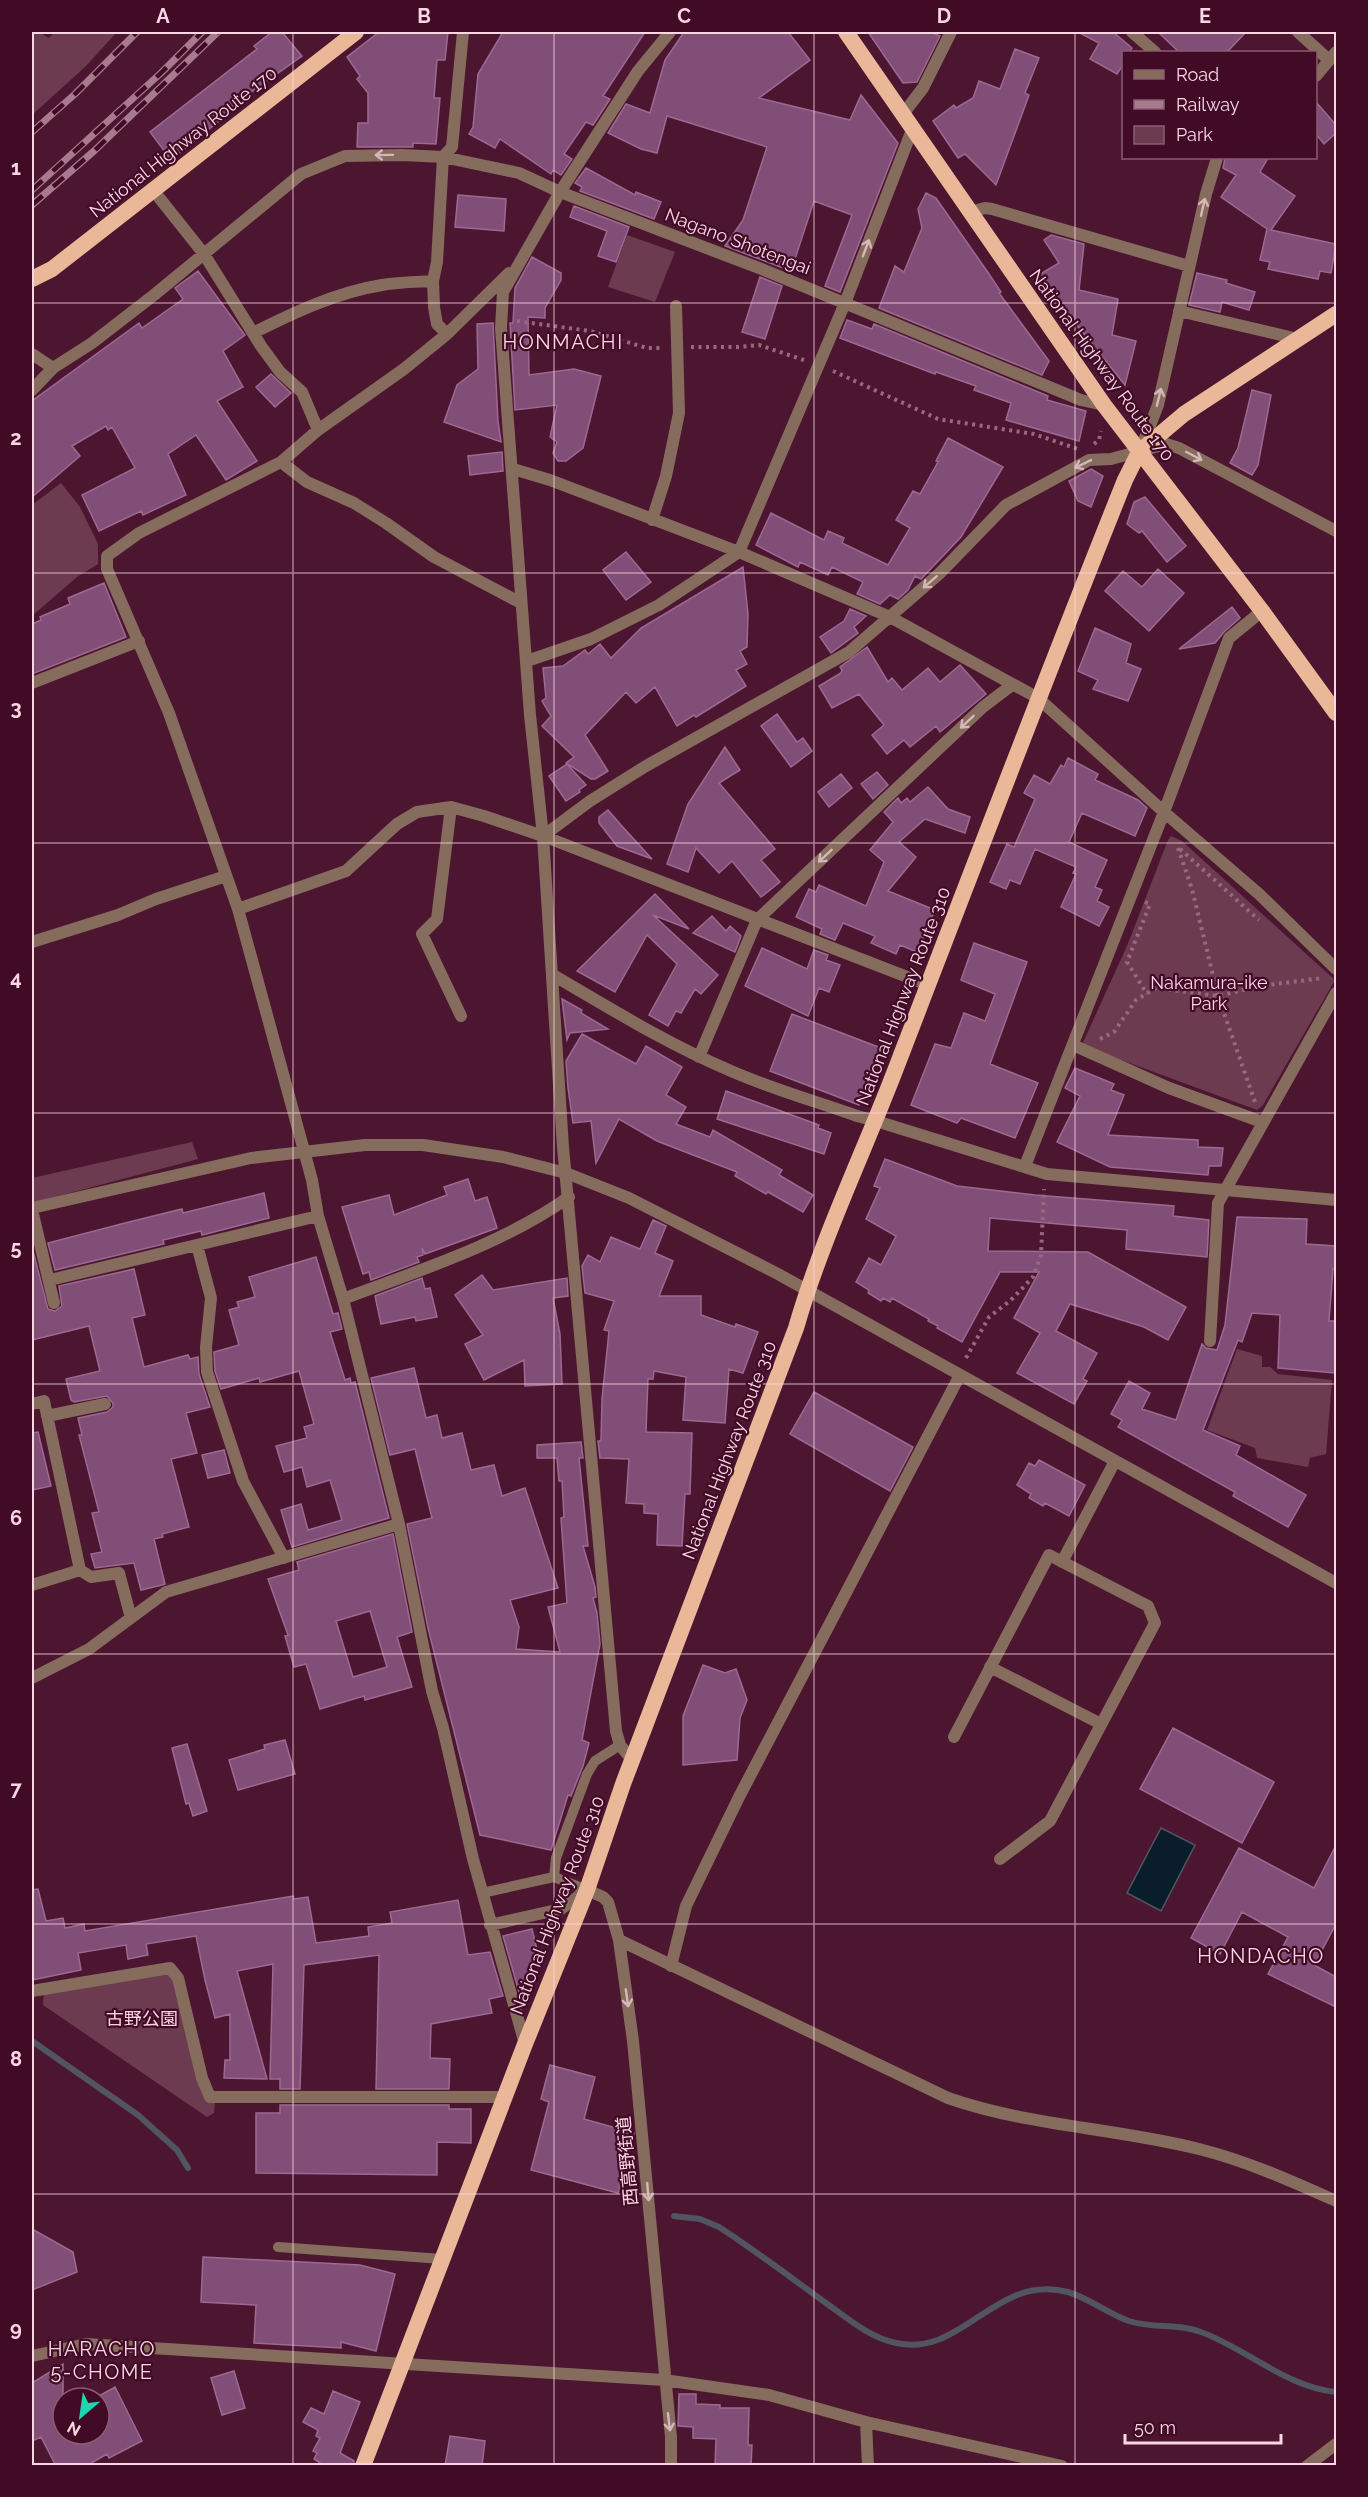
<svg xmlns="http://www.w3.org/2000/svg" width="1368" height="2497" font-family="Raleway,'Noto Sans JP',sans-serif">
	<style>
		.green { fill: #6d3b50 }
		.water { fill: #091e2a; stroke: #515562; stroke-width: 1.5 }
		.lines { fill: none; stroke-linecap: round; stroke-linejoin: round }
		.stream { stroke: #515562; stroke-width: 6 }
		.building { fill: #804e76; stroke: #9d6993; stroke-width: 1.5; fill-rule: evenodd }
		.path { stroke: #98697e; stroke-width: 4; stroke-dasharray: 3 4.5; stroke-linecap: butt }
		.service { stroke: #856c5d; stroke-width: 10 }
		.pedestrian { stroke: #856c5d; stroke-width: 12 }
		.minor { stroke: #856c5d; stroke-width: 12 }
		.tertiary { stroke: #856c5d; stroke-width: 12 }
		.trunk { stroke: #eab898; stroke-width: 16 }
		.rail-casing { stroke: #a77a8e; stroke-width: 7 }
		.rail { stroke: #410b26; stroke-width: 4.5; stroke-dasharray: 14; stroke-linecap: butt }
		.oneway { stroke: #d7b6bb }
		.grid { fill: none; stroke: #fad6e3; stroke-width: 1.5; stroke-opacity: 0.55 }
		.labels { text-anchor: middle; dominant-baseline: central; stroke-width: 4.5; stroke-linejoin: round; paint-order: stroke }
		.street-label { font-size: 18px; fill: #fad6e3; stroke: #410b26 }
		.park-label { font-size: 18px; fill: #fcd4e3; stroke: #410b26 }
		.neighbourhood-label { font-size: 20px; letter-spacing: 1.5px; fill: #fad6e3; stroke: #410b26 }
		.neatline { fill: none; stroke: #fad6e3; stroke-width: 2 }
		.grid-label { font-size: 20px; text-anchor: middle; font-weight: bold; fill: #fad6e3 }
	</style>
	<rect width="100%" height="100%" fill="#4d1630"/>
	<path class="green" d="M32 32H39L49 38 55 32H117L85 67 32 115Z
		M627 235 675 252 655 302 608 287Z
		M61 483 80 507 98 544V564L77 577 32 616V505Z
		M1171 836 1182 841 1335 980 1263 1105 1257 1110 1094 1050 1080 1049 1127 946 1168 840Z
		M192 1142 198 1159 32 1203V1178Z
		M1237 1349 1262 1356V1367H1270L1278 1374 1332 1380 1326 1454 1310 1458 1308 1467 1257 1458 1255 1448 1207 1430Z
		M170 1968 215 2102 214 2113 207 2117 43 2005 44 1991Z"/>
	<path class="water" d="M1161 1828 1195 1845 1161 1911 1127 1893Z"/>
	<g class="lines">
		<path class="stream" d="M32 2041 138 2115 177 2150 188 2168
			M674 2216 700 2219 719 2227C756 2251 790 2277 826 2303 847 2318 870 2338 896 2343 963 2358 995 2273 1068 2292 1089 2298 1108 2314 1129 2321 1152 2329 1179 2323 1201 2332 1247 2349 1286 2387 1336 2392"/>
	</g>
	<path class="building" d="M272 32H282L302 56 243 98 245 100 171 160 150 132 257 49 254 46Z
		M379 32H448L445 60H437L434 98H440L436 144 413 143V147H357L358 123H368V93L357 79 360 76 347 57Z
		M503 32H645L603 96 610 99 593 125 586 122 564 154 572 159 561 175 553 170 551 174 500 139 495 148 469 134 473 127 478 74Z
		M684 32H788L810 60 759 98 850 120 861 95 898 143 840 292 825 286 852 215 814 201 791 271 725 246 743 220 767 147 667 116 657 153 641 149 608 133 626 104 650 113 665 60Z
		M868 32H930L940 36 917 82 903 83Z
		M1078 32H1113L1132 48 1129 52H1124V63L1117 74 1090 59 1099 43Z
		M1158 32H1246L1227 52H1179Z
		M1015 49 1039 58 1025 93 1029 95 996 185 965 154 958 158 933 121 954 105 956 108 973 98 979 81 1000 89Z
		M1316 102 1336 125V133L1324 144 1316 134Z
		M1225 158H1268L1260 172 1295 196 1271 230 1336 244 1331 273 1320 271 1318 279 1268 269 1270 262 1260 260 1267 229 1221 197 1236 175 1223 168Z
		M586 168 635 195 636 192 661 202 654 219 580 191 582 187 575 183Z
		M926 193 936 198 987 271 1001 292 999 293 1049 361 1042 375 879 308 895 266 904 272 922 228 918 209Z
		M458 195 506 199 504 231 455 227Z
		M574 206 629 227 616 262 598 256 607 231 570 217Z
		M1051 235 1084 244 1079 290 1118 299 1112 335 1136 341 1125 385 1037 276 1059 263 1044 240Z
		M532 257 561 273V280L545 308V318L528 317 529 375 574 369 601 376 583 448 566 461H558L553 453 557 442 550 437 557 405 515 410 510 323H513L515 288Z
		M198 271 245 335 223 351 243 387 217 401 257 461 226 480 196 435 168 454 186 495 143 515 141 511 99 531 82 495 135 468 112 427 108 430 106 426 72 446 80 456 32 497V401L139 323 142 328 183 299 175 288Z
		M1197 273 1227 280 1226 283 1255 292 1249 310 1222 302 1220 312 1189 305Z
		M760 277 782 286 765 339 742 332Z
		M847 320 872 329 874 324 1048 396 1047 400 1086 411 1079 441 1006 420 1011 403 974 390 976 386 936 372 935 374 840 338Z
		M493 323 498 421 501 442 444 422 457 385 478 369 477 324Z
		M271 374 291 393 275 407 256 387Z
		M1252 390 1271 395 1258 465 1252 475 1230 463 1238 448Z
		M948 438 1003 467 961 537 921 579 915 576 908 590 898 599 890 595 880 604 857 594 863 582 832 567 828 575 800 562 798 567 756 545 771 513 824 540 828 531 844 538 842 543 888 565 910 528 896 520 913 491 920 494 938 462 936 461Z
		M502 452 503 471 470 475 468 456Z
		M1091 469 1103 476 1091 507 1078 501 1069 481Z
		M1145 497 1186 546 1167 562 1142 531 1139 533 1127 524 1134 502Z
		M626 552 651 582 626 600 603 570Z
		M743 567 748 614 747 647 740 651 747 664 736 670 746 686 696 717 694 715 677 726 655 687 636 703 626 692 585 735 608 771 595 779H591L566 763 574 757 542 726 551 716 542 701 546 698 543 668 563 666 585 650 588 654 600 644 611 658 641 628Z
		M1158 569 1184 593 1149 631 1105 591 1123 571 1142 587Z
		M104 583 126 637 32 674V624L41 620 40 617 70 604 68 598Z
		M1232 607 1240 618 1224 632 1215 643 1179 649Z
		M850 609 866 616 854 627 858 633 831 653 820 637 844 621Z
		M1095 628 1131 644 1126 663 1141 669 1128 701 1093 689 1098 680 1078 671Z
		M867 647 888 682 892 678 902 690 928 668 940 682 960 665 986 694 940 732 936 726 910 747 904 740 887 754 872 735 884 725 859 694 832 708 819 686 841 673 842 670 840 667Z
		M777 714 797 742 803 738 812 751 791 767 761 726Z
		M725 747 740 770 719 783 775 849 761 860 780 882 761 897 732 861 719 873 696 848 688 872 667 864 688 804Z
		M1068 758 1098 774 1095 780 1138 800 1147 808 1135 836 1082 813 1069 842 1107 860 1095 887 1102 890 1097 901 1109 907 1099 926 1061 907 1076 874 1073 873 1076 867 1035 849 1020 884 1010 880 1006 889 990 882 1007 844 1014 847 1035 799 1024 793 1034 775 1050 784 1061 765 1064 767Z
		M567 764 586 785 579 790 580 792 566 801 549 776Z
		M877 772 888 785 873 799 861 784Z
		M841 774 852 788 829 807 818 792Z
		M928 787 948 809 970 817 965 833 925 819 899 842 916 857 888 891 935 910 917 952 900 945 896 954 871 943 875 936 843 923 835 940 820 934 822 929 796 917 809 889 816 892 819 885 866 906 884 862 870 850 893 822 884 812 898 798 901 803 907 798 910 802Z
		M608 810 621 825 652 859 617 846 599 823V817Z
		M655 894 689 929 653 915 718 975 701 994 695 989 681 1013 676 1011 668 1026 649 1015 677 964 647 935 615 992 577 971Z
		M712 916 726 931 730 926 741 936 735 952 693 933Z
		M974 943 1027 962 990 1064 1038 1083 1015 1138 961 1118 957 1123 911 1105 935 1044 951 1048 964 1013 985 1021 995 994 961 980Z
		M762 948 807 969 814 950 828 955 826 960 840 965 829 992 819 988 808 1016 745 986Z
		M562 999 582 1010 581 1013 608 1029 570 1033 567 1040Z
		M792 1014 881 1048 859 1105 770 1071Z
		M582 1034 636 1064 646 1046 682 1067 666 1095 686 1107 676 1124 710 1137 713 1130 782 1170 779 1175 813 1195 803 1212 768 1192 766 1194 735 1176 737 1172 657 1141 619 1119 596 1163 591 1121 573 1123 568 1088 566 1061Z
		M1075 1068 1114 1084 1111 1090 1124 1095 1108 1135 1198 1140V1147L1223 1148 1221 1166H1209L1208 1175 1110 1167 1057 1142 1080 1096 1065 1088Z
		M726 1091 819 1125 818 1128 831 1133 824 1154 717 1119Z
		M885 1159 957 1186 1035 1195 1174 1206 1173 1216 1209 1220 1207 1257 1126 1249 1127 1230 990 1218 988 1251 1088 1252 1186 1307 1168 1340 1144 1327 1070 1304 1056 1331 1097 1353 1083 1379 1087 1381 1074 1404 1017 1373 1040 1333 1014 1318 1039 1272H1000L962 1342 937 1328 938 1326 928 1321 929 1319 892 1298 890 1302 883 1298 881 1301 868 1293 869 1290 856 1282 869 1258 881 1265 896 1236 866 1219 880 1188 874 1186Z
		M468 1179 475 1201 487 1197 497 1228 425 1254 422 1248 423 1255 417 1257 419 1262 371 1280 369 1272 363 1274 342 1207 389 1195 394 1215 447 1195 444 1187Z
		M264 1193 269 1218 202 1235 201 1231 163 1240 164 1244 55 1270 48 1243 125 1223 182 1209 183 1213Z
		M1237 1217 1307 1219 1306 1244 1336 1246V1269H1333L1329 1321H1336L1335 1373 1278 1368 1280 1315 1252 1313 1242 1342 1238 1340 1203 1430 1240 1446 1236 1455 1306 1495 1288 1527 1233 1496 1235 1492 1118 1427 1122 1420 1111 1414 1129 1381 1150 1393 1142 1409 1176 1420 1202 1344 1206 1348 1217 1350 1225 1325Z
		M653 1220 666 1226 655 1253 673 1261 659 1296H701V1315L735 1327 736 1324 758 1332 743 1373 729 1369 725 1423 683 1420 686 1377 654 1371 653 1379H648L646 1432 692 1433 690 1494H685L682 1546 657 1545 658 1514 644 1513V1504L626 1503 629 1459 600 1458 598 1441H601L602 1399 609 1331 604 1330 614 1301 585 1293 582 1266 588 1255 600 1262 611 1237 640 1249Z
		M32 1247 48 1309 55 1311 62 1306 59 1286 134 1269 145 1315 132 1318 144 1367 188 1355 190 1359 198 1357 199 1374 210 1407 186 1413 197 1453 171 1459 189 1527 162 1534 163 1537 154 1539 165 1584 162 1585 141 1590 134 1563 95 1568 91 1554 102 1552 92 1513 99 1512 79 1435H82L78 1418 107 1412 113 1407V1403L107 1396 74 1402 71 1400 66 1379 100 1371 89 1326 32 1340Z
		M316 1257 333 1314 338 1313 342 1329 330 1332 345 1380 350 1378 351 1383 355 1382 389 1518 292 1547 281 1510 301 1504 308 1530 342 1520 330 1480 307 1487 302 1467 284 1472 276 1446 307 1438 304 1427 314 1424 299 1371 260 1382 259 1378 221 1389 215 1371 214 1352 239 1345 229 1310 239 1307 237 1302 255 1297 249 1277Z
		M482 1275 493 1290 567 1278 568 1296 553 1298 560 1334 562 1384 525 1386 524 1360 484 1380 465 1344 483 1335 455 1295Z
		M422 1278 425 1289 430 1288 437 1317 416 1321 415 1317 381 1324 375 1296Z
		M414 1368 426 1418 437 1415 442 1438 462 1433 471 1470 494 1465 502 1496 525 1488 558 1588 510 1600 519 1627 516 1649 560 1652 548 1607 567 1603 561 1518 564 1517 562 1481H559L557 1458H537V1445L581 1442 583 1458H579L588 1546H583L595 1587 596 1597 593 1598 597 1613 600 1644 582 1740 589 1743 583 1766 571 1796 568 1795 551 1850 480 1835 428 1628 407 1524 432 1518 415 1449 390 1455 371 1378Z
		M814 1392 913 1447 890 1491 790 1434Z
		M38 1432 51 1486 32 1490V1433Z
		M224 1450 230 1473 208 1478 202 1455Z
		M1039 1460 1085 1485 1069 1516 1045 1503 1043 1506 1029 1498 1031 1494 1017 1485 1029 1463 1035 1466Z
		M393 1534 412 1632 397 1637 412 1687 365 1700 364 1696 320 1709 306 1664 294 1667 285 1636 288 1635 268 1579 299 1570 297 1562ZM370 1611 387 1667 353 1677 336 1621Z
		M703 1665 725 1673 736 1669 747 1700 740 1718 737 1760 683 1765V1716Z
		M1173 1728 1274 1782 1242 1843 1140 1789Z
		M285 1740 295 1774 238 1790 229 1760 265 1749 264 1745Z
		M187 1744 207 1811 193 1816 189 1803 186 1804 172 1748Z
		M1336 1845V1924L1314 1965 1336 1977V2007L1268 1974 1288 1937 1242 1912 1220 1954 1191 1938 1239 1848 1314 1888Z
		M38 1889 46 1921 63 1918 65 1928 84 1924 85 1931 293 1896 294 1899 308 1897 316 1943 369 1936 368 1927 392 1923 390 1912 458 1900 468 1955 490 1952 503 1996 489 1999 492 2013 431 2024 430 2058 450 2059 449 2089H376L379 1955 304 1965 300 2089H280V2079H270L273 1964 237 1971 267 2079 224 2078 225 2060H230V2014L215 2018 205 1980 196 1936 146 1944 148 1955 128 1959 126 1945 78 1953 81 1970 32 1980V1890Z
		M532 1929 537 1950 522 1992H519L503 1936Z
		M550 2065 595 2077 584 2119 634 2133 618 2193 531 2170 549 2102 541 2099Z
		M280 2105H449V2109H471V2143L437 2142V2175L256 2173V2113H280Z
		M32 2229 73 2252 77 2272 32 2290Z
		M203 2257 360 2265 395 2274 376 2351 341 2342V2348L254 2343 256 2305 201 2302Z
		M63 2364V2434H99V2396L115 2387 142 2441 109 2458 107 2454 86 2466H56L41 2437 32 2441V2383Z
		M234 2371 245 2408 222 2415 211 2378Z
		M333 2391 360 2402 340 2453 354 2461 353 2466H325L314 2459 317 2453 313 2451 320 2438 316 2436 318 2430 303 2422 311 2408 324 2414Z
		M679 2394H696V2404L720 2405V2408H749L748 2445H752L751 2466H715L716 2439 693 2438V2427L678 2426Z
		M450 2436 485 2441 482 2466H445Z"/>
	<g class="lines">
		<path class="path" d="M517 321 590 331 647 348H662
			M691 347H738L759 345 804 360
			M833 371 938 419 1034 434 1078 449
			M1094 444 1099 440 1101 431
			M1178 848 1192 889 1218 996 1255 1102
			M1180 849 1259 920
			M1145 902 1150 904 1127 962 1147 994
			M1100 1039 1114 1032 1136 1000 1156 988 1218 996 1260 986 1323 978
			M966 1358 989 1317 1011 1300 1033 1277 1041 1255 1044 1189"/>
		<path class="service" d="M587 1890 554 1877 556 1858 587 1774 595 1761 620 1745
			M482 1893 554 1877
			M278 2247 442 2259"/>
		<path class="pedestrian" d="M670 32 638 71 560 192 764 270 1081 400"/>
		<path class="minor" d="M1132 32 1155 52
			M1298 32 1329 60
			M1316 76 1336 52
			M903 114 923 88 951 32
			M153 190 204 254 261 346 280 372 302 392 318 430
			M970 212 985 208 992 209 1189 266
			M509 273 447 334 404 369 318 430 281 462 139 533 107 556V569L169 713 238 909 312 1180 318 1216 343 1299 399 1524 432 1691 443 1728 473 1859 525 2044
			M1179 311 1298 339
			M253 333C293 313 337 292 382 285 399 282 416 282 433 281
			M447 334 437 324 434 307 433 281 437 262 443 157 452 147 463 32
			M32 354 53 368
			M32 390 53 368 92 343 154 295 301 174 345 156 402 155 443 157 519 173 560 192 503 292 501 328 530 715 543 836 563 1147 616 1731 620 1745 632 1760
			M1081 400 1104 405
			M1140 451 1158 405 1206 194 1217 158
			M281 462 307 482 354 503 386 523 434 557 521 603
			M513 469 550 480 739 552 890 617 1038 698 1164 812 1259 894 1336 969
			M652 520 666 476 679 413 676 306
			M527 661 591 639 659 605 739 552 845 303 912 130
			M32 683 139 641
			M451 807 437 919 422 934 461 1016
			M543 836 590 801 646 766 849 652 939 574 1006 505 1089 460 1111 459 1166 444 1179 448 1336 531
			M238 909 346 871 397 824 417 812 451 807 484 816 543 836 928 985
			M32 942 118 915 156 899 226 876
			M553 975C611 1009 669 1045 731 1071 772 1089 815 1101 857 1116L876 1121
			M1073 1045 1169 1088 1262 1122
			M699 1057 757 920 983 707 1012 685
			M1025 1166 1164 812 1229 638 1262 611
			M32 1210 54 1303
			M197 1245 211 1298 206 1347 207 1372 243 1481 284 1558
			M50 1280 318 1216
			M343 1299C420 1270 501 1245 569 1197
			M1210 1341 1218 1203 1336 993
			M32 1404 44 1401 80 1570 32 1585
			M47 1416 105 1404
			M1062 1562 1115 1461
			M80 1570 91 1577 119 1573 131 1618
			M990 1667 1101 1724
			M32 1678 89 1649 166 1592 399 1524
			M954 1737 1049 1555 1148 1606 1155 1623 1050 1821 1000 1859
			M490 1925 561 1909 587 1890 603 1897 608 1902 619 1940 633 2041 671 2437V2466
			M619 1940 948 2098C1028 2126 1116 2128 1199 2149 1247 2161 1291 2181 1336 2201
			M671 1966 686 1906 739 1797 960 1375
			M32 1991 170 1968 178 1978 202 2078 210 2097H505
			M32 2356 86 2344 664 2380 769 2395 866 2422 1062 2466
			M866 2422 868 2466
			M1307 2466 1336 2444"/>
		<path class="tertiary" d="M876 1121 1047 1174 1336 1200
			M32 1208 251 1158 365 1145H423L503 1157 566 1173 629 1198 778 1274 1336 1583"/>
		<path class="trunk" d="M846 32 1104 405 1262 611 1336 713
			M32 279 52 269 356 32
			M363 2466 525 2044 587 1890 623 1784 796 1328C822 1238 865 1150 898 1063 973 868 1047 674 1125 480L1139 452 1184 414 1336 314"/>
		<g class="rail-casing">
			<path id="rail" d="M32 132 75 94 137 32
				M32 190 161 73 202 32
				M32 205 94 151 218 32"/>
		</g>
		<use href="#rail" class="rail"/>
	</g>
	<defs><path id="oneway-shaft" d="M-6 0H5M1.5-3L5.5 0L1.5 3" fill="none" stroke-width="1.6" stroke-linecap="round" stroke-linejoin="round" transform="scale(1.5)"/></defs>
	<g class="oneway">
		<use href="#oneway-shaft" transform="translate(384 155) rotate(179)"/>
		<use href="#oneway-shaft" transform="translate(1203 207) rotate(-77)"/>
		<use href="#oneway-shaft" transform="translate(866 248) rotate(-69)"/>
		<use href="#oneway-shaft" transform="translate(1159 397) rotate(-76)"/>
		<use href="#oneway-shaft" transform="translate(1194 456) rotate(28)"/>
		<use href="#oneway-shaft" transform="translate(1083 464) rotate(154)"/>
		<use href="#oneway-shaft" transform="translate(930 582) rotate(139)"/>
		<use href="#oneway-shaft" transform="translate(967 722) rotate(137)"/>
		<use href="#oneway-shaft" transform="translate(825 856) rotate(137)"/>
		<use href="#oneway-shaft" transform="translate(627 1998) rotate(82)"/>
		<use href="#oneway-shaft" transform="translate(648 2192) rotate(85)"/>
		<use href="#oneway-shaft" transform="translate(669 2422) rotate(83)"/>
	</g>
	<path class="grid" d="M293 32V2466M554 32V2466M814 32V2466M1075 32V2466M32 303H1336M32 573H1336M32 843H1336M32 1113H1336M32 1384H1336M32 1654H1336M32 1924H1336M32 2194H1336"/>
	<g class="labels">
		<g class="street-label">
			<text transform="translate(183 142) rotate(-38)">National Highway Route 170</text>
			<text transform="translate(738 241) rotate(21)">Nagano Shotengai</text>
			<text transform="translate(1102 365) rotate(54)">National Highway Route 170</text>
			<text transform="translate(903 996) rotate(-69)">National Highway Route 310</text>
			<text transform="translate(729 1450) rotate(-69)">National Highway Route 310</text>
			<text transform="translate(557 1905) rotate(-69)">National Highway Route 310</text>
			<text transform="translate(627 2161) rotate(-95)">西高野街道</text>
		</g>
		<g class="park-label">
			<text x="1209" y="982">Nakamura-ike<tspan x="1209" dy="21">Park</tspan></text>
			<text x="142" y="2018">古野公園</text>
		</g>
		<g class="neighbourhood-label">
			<text x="563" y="342">HONMACHI</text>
			<text x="1261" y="1956">HONDACHO</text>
			<text x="102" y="2349">HARACHO<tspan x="102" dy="23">5-CHOME</tspan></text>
		</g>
	</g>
	<rect width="1368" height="2497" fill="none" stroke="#410b26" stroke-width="66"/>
	<rect x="1122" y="51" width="195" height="108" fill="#410b26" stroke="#8b5c72" stroke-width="1.5"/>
	<rect x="1134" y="70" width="30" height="9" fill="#856c5d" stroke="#8b5c72" stroke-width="1.5"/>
	<text x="1176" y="81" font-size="18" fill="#fad6e3">Road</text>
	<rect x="1134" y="100" width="30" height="9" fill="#a77a8e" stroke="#8b5c72" stroke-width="1.5"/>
	<text x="1176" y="111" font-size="18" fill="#fad6e3">Railway</text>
	<rect x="1134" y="126" width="30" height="18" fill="#6d3b50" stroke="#8b5c72" stroke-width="1.5"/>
	<text x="1176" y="141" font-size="18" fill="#fad6e3">Park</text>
	<g transform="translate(81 2416) rotate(209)"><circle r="28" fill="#410b26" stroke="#8b5c72" stroke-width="1.5"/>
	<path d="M0-4.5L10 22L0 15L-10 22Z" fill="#1dd5b1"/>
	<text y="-9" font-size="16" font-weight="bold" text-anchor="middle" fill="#fad6e3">N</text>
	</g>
	<path d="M1125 2434v9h156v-9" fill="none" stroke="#fad6e3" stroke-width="3"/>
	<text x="1134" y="2434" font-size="18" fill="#fad6e3" stroke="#410b26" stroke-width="4.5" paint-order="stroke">50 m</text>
	<rect x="33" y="33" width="1302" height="2431" class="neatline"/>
	<g class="grid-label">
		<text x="163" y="23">A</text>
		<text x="424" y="23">B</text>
		<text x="684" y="23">C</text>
		<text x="944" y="23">D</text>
		<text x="1205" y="23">E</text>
		<text x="16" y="175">1</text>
		<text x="16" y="445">2</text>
		<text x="16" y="715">3</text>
		<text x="16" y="985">4</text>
		<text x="16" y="1255">5</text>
		<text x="16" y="1525">6</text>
		<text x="16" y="1796">7</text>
		<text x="16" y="2066">8</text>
		<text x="16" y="2336">9</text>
	</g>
</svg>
